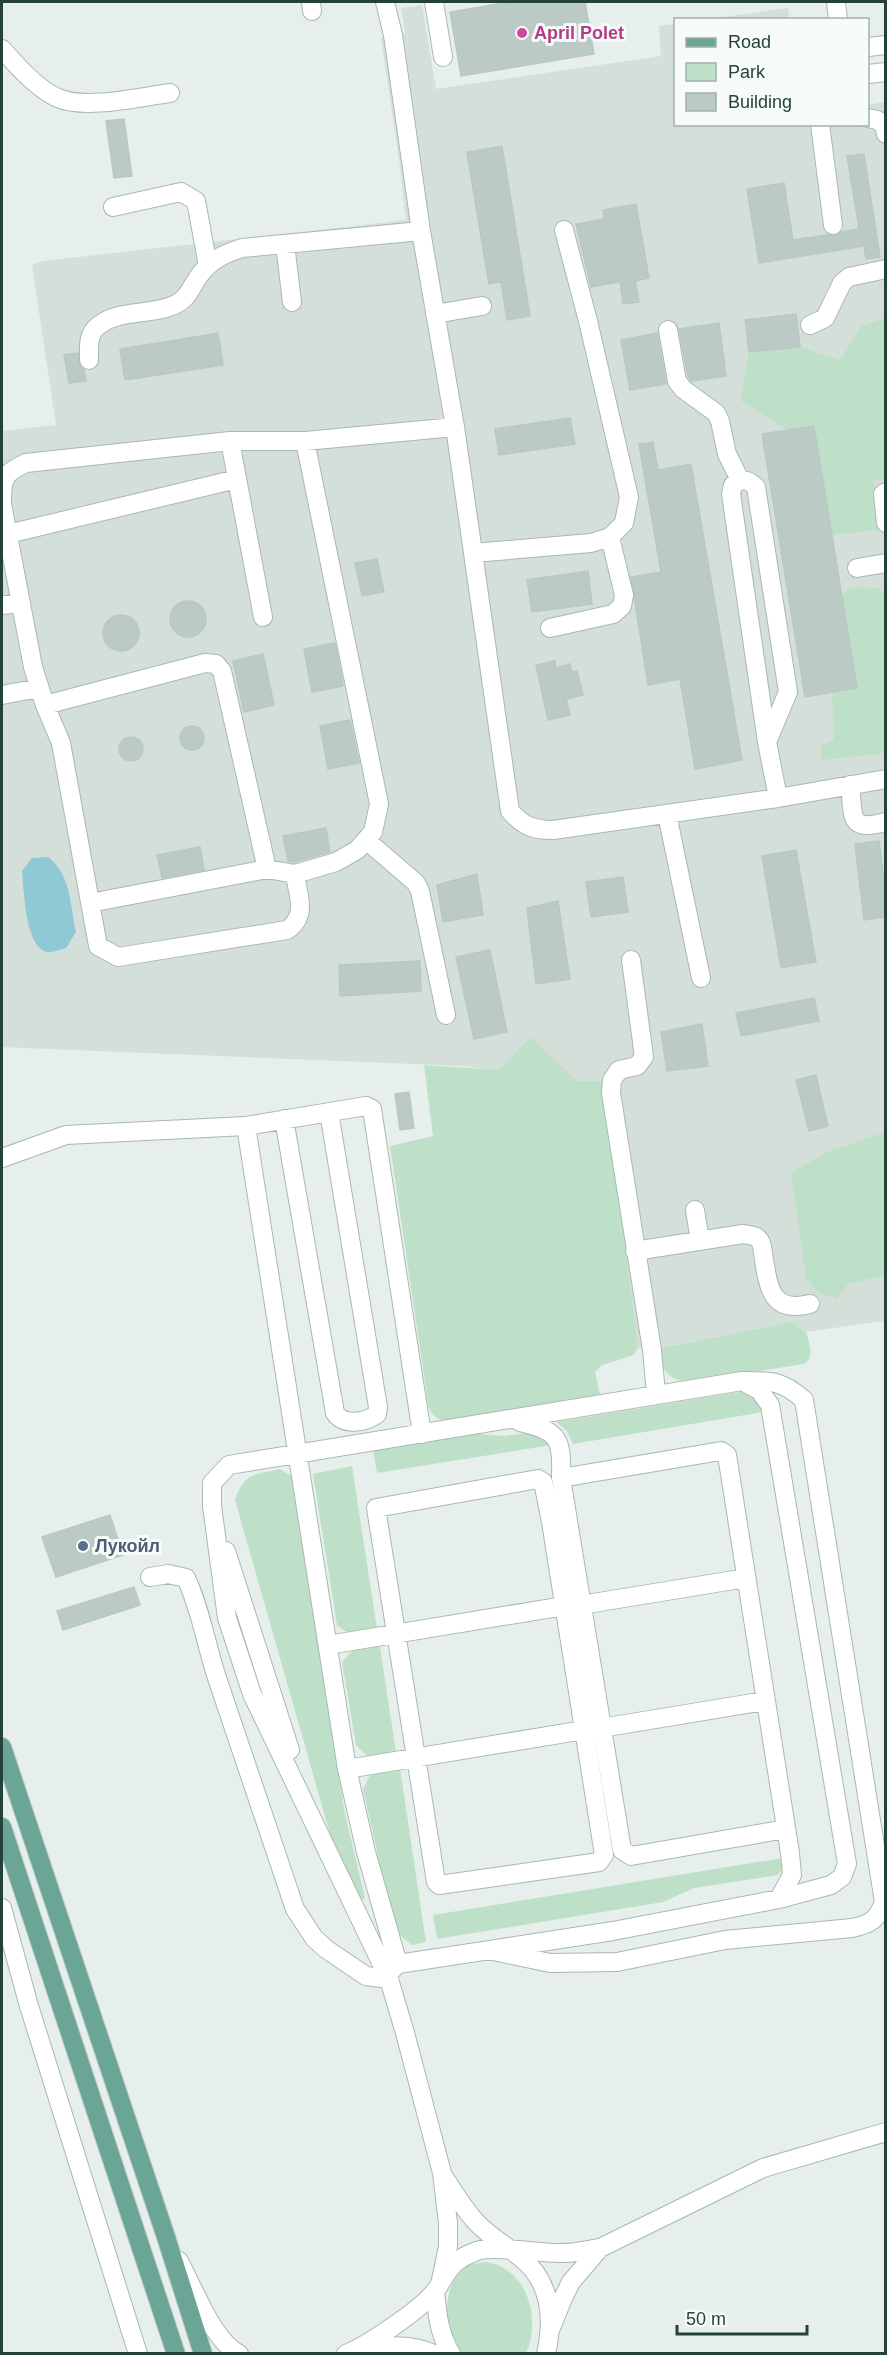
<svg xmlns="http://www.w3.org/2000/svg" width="887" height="2355" font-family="Helvetica,sans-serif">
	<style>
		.built { fill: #d4dfda }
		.green { fill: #bfe0c8 }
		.water { fill: #8ec9d4 }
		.building { fill: #bbcac4; stroke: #b8c9c2; stroke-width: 1.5 }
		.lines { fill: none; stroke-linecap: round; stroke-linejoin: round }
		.minor-casing { stroke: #a8b8b2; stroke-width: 20 }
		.major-casing { stroke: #c2cac8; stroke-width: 20 }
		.minor { stroke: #fff; stroke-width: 18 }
		.major { stroke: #6aa596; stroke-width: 18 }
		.hotel-dot { fill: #d1479c; stroke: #f7fbf9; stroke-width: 2 }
		.service-dot { fill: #5c6f8a; stroke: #f7fbf9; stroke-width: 2 }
		.labels { text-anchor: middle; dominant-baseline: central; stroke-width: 6; stroke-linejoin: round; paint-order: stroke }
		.hotel-label { font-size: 18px; font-weight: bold; fill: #b23c85; stroke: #f7fbf9; text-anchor: start }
		.service-label { font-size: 18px; font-weight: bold; fill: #4e5e75; stroke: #f7fbf9; text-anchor: start }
	</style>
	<rect width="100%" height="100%" fill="#e6efeb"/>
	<path class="built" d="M422 5 436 89 661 56 659 26 675 24 676 124H868V105L885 102V1332L883 1321 806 1332 791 1322 652 1350 638 1348 604 1081H577L463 1066 2 1047V431L56 425 32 265 43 261 406 220 400 166 381 38 405 33 401 8Z
		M788 8 790 19H707L746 14Z"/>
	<path class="green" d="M885 318V479L874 481 879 530 832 535 814 426 787 430 740 400 749 352 800 347 840 360 862 326Z
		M851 587 878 588 886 595 885 751 878 754 822 760 821 746 834 740 832 692 857 688 842 596Z
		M531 1037 577 1081H605L638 1348 634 1355 602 1365 595 1372 600 1395 446 1421C425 1417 428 1400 425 1382L390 1146 433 1136 424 1065 499 1070Z
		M883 1133H886L885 1275 848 1284 837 1299 818 1292 806 1278 791 1173 827 1152Z
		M791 1322 806 1332C809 1343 816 1356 804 1364L689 1382C667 1380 661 1369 657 1349Z
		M750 1390 760 1399 763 1412 573 1444 567 1431 556 1422Z
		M533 1432 552 1445 377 1473 373 1448 468 1433 504 1436Z
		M352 1466 377 1629 349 1634 337 1625 313 1474Z
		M280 1469 291 1476 345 1814 365 1898 359 1902 330 1834 235 1500C244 1473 254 1475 280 1469Z
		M380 1646 396 1752 368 1757 356 1745 342 1662 352 1651Z
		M400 1768 426 1942 412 1945 397 1933 391 1914 363 1789 371 1773Z
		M783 1858 785 1865 778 1875 694 1888 663 1902 437 1939 433 1915Z
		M485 2262C527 2267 542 2319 526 2353H461C446 2336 443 2305 452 2284 455 2277 462 2271 467 2265Z"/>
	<path class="water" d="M48 857C71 874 70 905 76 932L66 948C61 949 52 953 47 952 25 947 24 890 22 871L32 858Z"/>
	<path class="building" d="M510 2H585L594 54 461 76 450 12Z
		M124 119 132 176 114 178 106 121Z
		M502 146 530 316 507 320 501 282 489 284 467 152Z
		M864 154 880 257 866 259 864 246 759 263 747 189 784 183 793 240 827 235 835 236 841 232 859 229 847 156Z
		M636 204 649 278 635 281 639 302 623 304 620 282 591 287 576 224 604 219 603 210Z
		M796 314 800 347 749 352 745 320Z
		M719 323 726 376 691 381 688 376 679 329Z
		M218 333 223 365 125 380 120 349Z
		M657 333 666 384 630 390 621 340Z
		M78 353 79 365 84 370 86 381 69 383 64 355Z
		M570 418 575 444 499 455 495 429Z
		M814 426 857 688 805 697 762 434Z
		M653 442 658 470 691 464 742 760 695 769 680 679 648 685 631 577 661 572 639 444Z
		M377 559 384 592 362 596 355 563Z
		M588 571 592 604 532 612 527 580Z
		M170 619a18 18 0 1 1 36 0a18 18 0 1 1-36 0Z
		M103 633a18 18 0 1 1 36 0a18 18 0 1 1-36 0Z
		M335 643 343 686 312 692 304 649Z
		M263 654 274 705 244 712 233 661Z
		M555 661 556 668 570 664 572 672 577 671 583 695 566 699 570 715 548 720 536 665Z
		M350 720 359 763 328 769 320 726Z
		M180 738a12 12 0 1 1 24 0a12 12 0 1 1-24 0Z
		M119 749a12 12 0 1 1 24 0a12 12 0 1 1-24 0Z
		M326 828 330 852 294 862 288 861 283 836Z
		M879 841 885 889V917L864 920 855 844Z
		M200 847 204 870 162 878 157 855Z
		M796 850 816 962 781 968 762 856Z
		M477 874 483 915 443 922 437 885Z
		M623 877 628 912 591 917 586 882Z
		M558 901 570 979 536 984 527 908Z
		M490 950 507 1032 474 1039 456 957Z
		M420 961 421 991 340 996 339 965Z
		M814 998 819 1021 741 1036 736 1013Z
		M702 1024 708 1066 667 1071 661 1032Z
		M816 1075 828 1126 809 1131 796 1080Z
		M409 1092 414 1128 400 1130 395 1094Z
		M110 1515 123 1555 56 1577 42 1537Z
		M134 1587 140 1605 63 1630 57 1611Z"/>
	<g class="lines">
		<g class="minor-casing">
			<path id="minor" d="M311 2 312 11
				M385 2 393 35 421 231 455 427 510 811C523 826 533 830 553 830L778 798 886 779
				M434 2 443 57
				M836 2 838 20
				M868 47 886 45
				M2 49C15 64 39 91 58 98 85 110 139 97 170 93
				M868 74 886 72
				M868 118 877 120 884 125 886 134
				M820 124 833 225
				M113 207 181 192 196 201 208 266
				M285 244 292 302
				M435 314 482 306
				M810 325 825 318 842 283 849 277 886 269
				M668 330 677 381 683 389 716 413 720 421 727 454 740 480
				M89 360C89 349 87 334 98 326 117 310 146 315 169 307 191 300 190 285 203 271 214 258 227 253 242 248L421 231
				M230 441 263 617
				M886 492 883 494 886 523
				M2 502C2 478 4 473 26 463L230 441H305L455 427
				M2 504 33 667 45 705 61 743 98 946 118 957 287 930C308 916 298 896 295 874
				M8 534 237 479
				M473 553 591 543 610 537 624 523 629 497 588 321 564 230
				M857 568 886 563
				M2 605 21 603
				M550 628 613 614 622 606 624 595 610 537
				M2 695 39 688
				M45 705 205 663 216 664 222 671 267 869
				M767 742 788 692 756 487C747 479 742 478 733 485L731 494 767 742 778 798
				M850 785C854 817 847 832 886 822
				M667 814 701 978
				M366 840 416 883 420 891 446 1015
				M90 903 267 869 295 874 336 862 357 850 373 832 379 804 305 441
				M631 960 644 1057 637 1066 619 1070 612 1080 611 1093 652 1350 656 1394
				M284 1119 335 1413C344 1426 365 1423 377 1414L378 1407 329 1112
				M2 1158 66 1135 246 1126
				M695 1210 700 1241
				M635 1251 743 1234C750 1235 756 1235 760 1241 763 1246 763 1255 764 1260 769 1291 773 1313 810 1304
				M520 1422C559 1431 562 1438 561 1478L622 1850 631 1856 786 1829
				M561 1478 721 1451 727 1455 790 1853 792 1875 779 1899
				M538 1479 543 1482 551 1522 604 1855 599 1862 439 1885 436 1882 376 1508Z
				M226 1551 290 1750
				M150 1577 168 1574 186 1578C201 1610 206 1645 217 1678 243 1755 269 1832 295 1909L314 1938 326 1949 366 1976 389 1979
				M581 1605 746 1578
				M328 1645 564 1606
				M601 1728 765 1701
				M347 1769 584 1730
				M2 1908 29 2006 138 2354
				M398 1964 366 1852 347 1769 246 1126 366 1106 372 1109 422 1434
				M390 1972 398 1964 613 1931 779 1899 831 1885 842 1877 847 1864 770 1405 759 1390 742 1381
				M444 2177C454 2192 464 2209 476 2222 489 2236 505 2245 520 2257 551 2281 554 2318 546 2354
				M600 2248 763 2168 886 2132
				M179 2261C193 2287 213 2341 239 2354
				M441 2280 448 2247V2223L442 2173 405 2033 389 1979 252 1694 227 1618 212 1506V1483L229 1465 742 1381C771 1381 782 1380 804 1400L884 1902C877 1920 871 1924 852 1928L725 1940 617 1962 550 1963 489 1950
				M435 2291C437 2313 439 2334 451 2354
				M363 2350C388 2346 410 2343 434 2354
				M346 2354C367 2346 423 2308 436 2290 450 2269 450 2261 477 2251 494 2245 538 2253 559 2253 573 2254 587 2250 600 2248L571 2282 563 2298 550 2330"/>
		</g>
		<g class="major-casing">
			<path id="major" d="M2 1747 166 2237 203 2354
				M2 1827 176 2354"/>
		</g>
		<use href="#minor" class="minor"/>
		<use href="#major" class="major"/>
	</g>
	<circle class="hotel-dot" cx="522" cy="33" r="6"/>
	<circle class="service-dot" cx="83" cy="1546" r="6"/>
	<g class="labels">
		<g class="hotel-label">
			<text x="534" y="33">April Polet</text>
		</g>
		<g class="service-label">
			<text x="95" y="1546">Лукойл</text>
		</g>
	</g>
	<rect width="887" height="2355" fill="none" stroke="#24423a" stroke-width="6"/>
	<rect x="674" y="18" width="195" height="108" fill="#f7fbf9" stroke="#a3b1ad" stroke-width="1.5"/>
	<rect x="686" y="38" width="30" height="9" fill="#6aa596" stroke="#a3b1ad" stroke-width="1.5"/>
	<text x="728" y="48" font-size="18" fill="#24423a">Road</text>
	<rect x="686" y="63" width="30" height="18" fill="#bfe0c8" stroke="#a3b1ad" stroke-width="1.5"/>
	<text x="728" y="78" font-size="18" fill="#24423a">Park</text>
	<rect x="686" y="93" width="30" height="18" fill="#bbcac4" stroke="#a3b1ad" stroke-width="1.5"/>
	<text x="728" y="108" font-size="18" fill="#24423a">Building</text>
	<path d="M677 2325v9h130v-9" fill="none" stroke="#24423a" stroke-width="3"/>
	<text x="686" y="2325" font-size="18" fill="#24423a" stroke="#f7fbf9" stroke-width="4.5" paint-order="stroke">50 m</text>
</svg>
